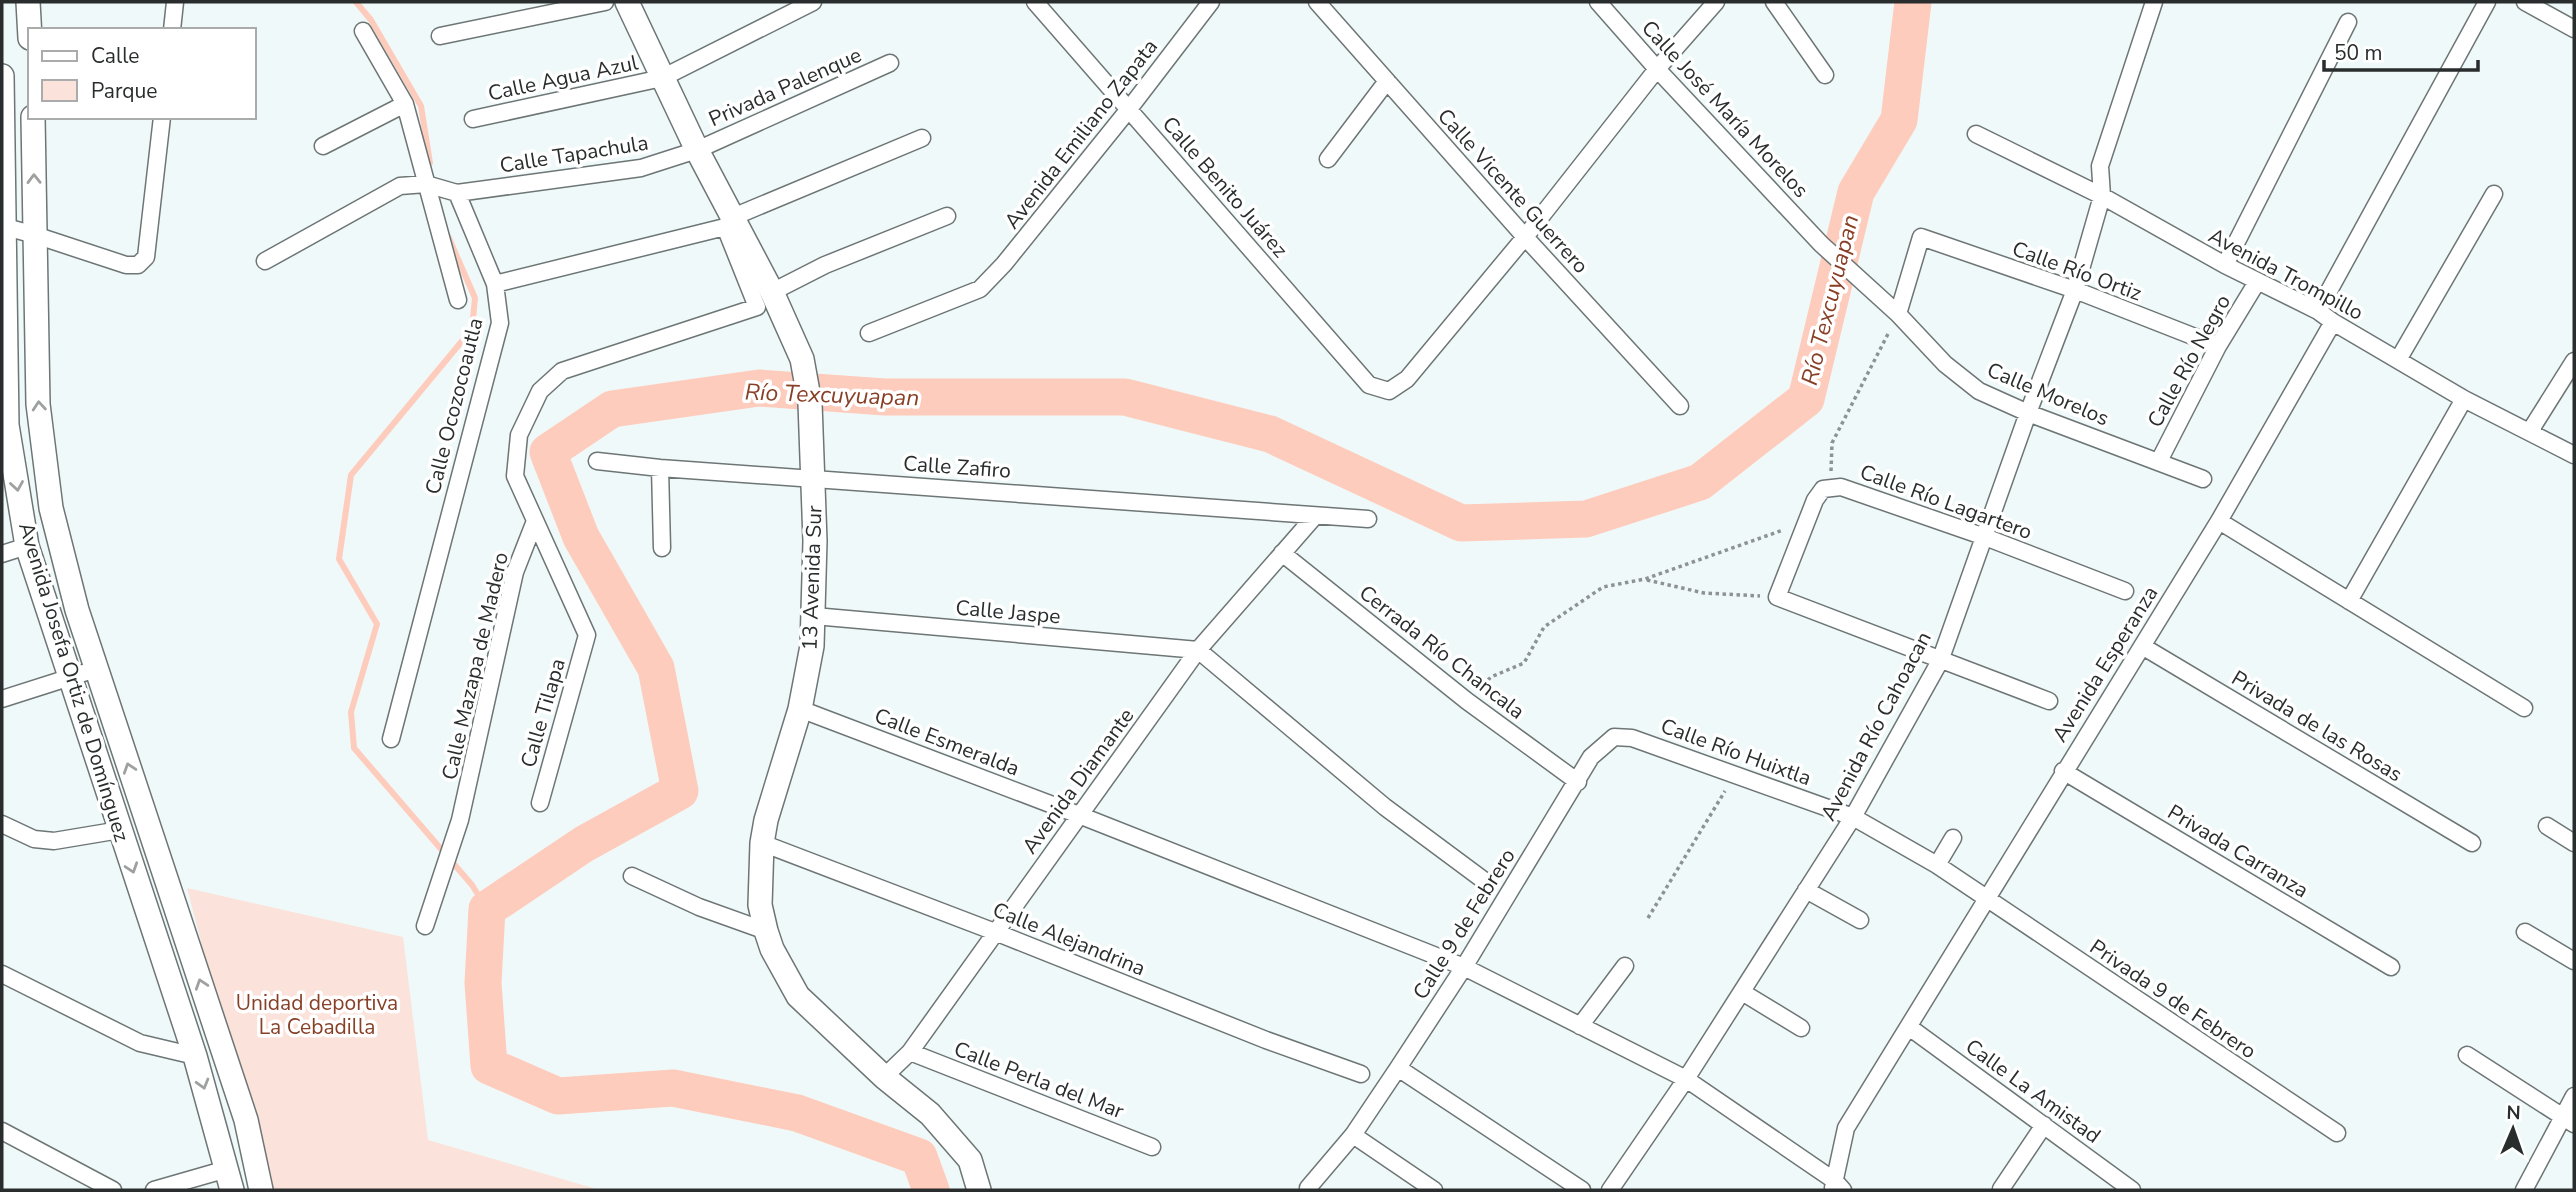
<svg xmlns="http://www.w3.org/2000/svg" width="2576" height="1192" font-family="'Nunito Sans',sans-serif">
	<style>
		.park { fill: #fbe2da }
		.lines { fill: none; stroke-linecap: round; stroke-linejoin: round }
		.stream { stroke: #feccbc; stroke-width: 6 }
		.river { stroke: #feccbc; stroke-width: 37 }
		.street-casing { stroke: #6d7575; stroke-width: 19 }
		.secondary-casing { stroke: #6d7575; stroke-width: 26 }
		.path { stroke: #8d9393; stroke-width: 3.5; stroke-dasharray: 3.5 3.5; stroke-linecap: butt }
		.street { stroke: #fff; stroke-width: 16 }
		.secondary { stroke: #fff; stroke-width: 23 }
		.oneway { stroke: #9fa0a0 }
		.labels { text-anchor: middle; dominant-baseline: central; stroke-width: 7; stroke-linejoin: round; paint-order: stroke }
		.street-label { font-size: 21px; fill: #2a2d2d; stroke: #fff }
		.park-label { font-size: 21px; fill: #873f26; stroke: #fff }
		.water-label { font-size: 23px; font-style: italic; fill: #883f26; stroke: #fff }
	</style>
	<rect width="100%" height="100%" fill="#f0f9f9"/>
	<path class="park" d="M187 888 403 937 428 1140 600 1190H266Z"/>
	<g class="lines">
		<path class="stream" d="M356 2 371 20 421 106 430 163
			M448 236 475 298 472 329 351 475 339 559 377 624 351 712 354 748 472 885 487 909"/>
		<path class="river" d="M931 1190 919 1157 797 1113 673 1088 558 1096 489 1066 483 983 487 909 584 844 680 791 656 668 581 537 548 452 612 409 759 388 885 397H1125L1270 434 1461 523 1586 519 1700 482 1806 399 1856 192 1899 120 1913 2"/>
		<g class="street-casing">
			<path id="street" d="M1035 2 1369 385 1389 391 1407 379 1525 237 1657 69 1716 2
				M1317 2 1525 237 1680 406
				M1598 2 1657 69 1821 244 1898 314 1945 364 1979 391 2028 413 2203 479
				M1774 2 1825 75
				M2525 2 2574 29
				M172 30 175 2
				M363 31 405 104 458 300
				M440 36 605 2
				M473 119 662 78 813 2
				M1976 134 2102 196 2225 265 2318 311 2333 322 2464 399 2574 455
				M323 146 405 104
				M1328 159 1387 81
				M2 226 35 235 126 265H138L146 257 162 117
				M265 261 400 186 426 184 457 193 641 168 697 150 890 63
				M2225 265 2348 22
				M495 284 725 227 733 217 922 138
				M772 292 825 265 947 216
				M2318 311 2487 2
				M1898 314 1921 237 2075 290 2218 346
				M869 333 980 289 1004 264 1129 109 1211 2
				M2398 360 2494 194
				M2530 431 2574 361
				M597 461 660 468 1368 519
				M2159 461 2218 346 2257 282
				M660 468 662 548
				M2219 521 2524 708
				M1282 553 1467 701 1578 782
				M2 554 27 546
				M2349 601 2464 399
				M814 616 1198 650 1385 807 1486 882
				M2142 646 2472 843
				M2 699 96 669
				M2049 701 1777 597 1815 500 1823 489 1841 487 1985 537 2125 591
				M800 709 1079 815 1464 967 1686 1079 1835 1181 1843 1190
				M391 739 500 323 495 284 457 193
				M2063 771 2391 967
				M540 803 587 635 515 476 519 435 540 391 562 371 757 307 725 227
				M2 824 34 839 54 841 120 830
				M2547 826 2574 843
				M762 843 995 932 1266 1040 1361 1074
				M1937 865 1953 838
				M632 876 699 907 766 931
				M1806 890 1860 920
				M425 926 460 820 515 572 535 521
				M2525 932 2574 961
				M2 974 140 1043 195 1056
				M1742 992 1801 1028
				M1580 1026 1625 966
				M1909 1027 2132 1190
				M910 1052 1152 1147
				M2467 1055 2574 1124
				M1398 1068 1582 1190
				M884 1077 910 1052 1198 650 1315 516
				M2 1131 113 1190
				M1353 1135 1434 1190
				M1308 1188 1353 1135 1398 1068 1464 967 1591 757 1614 737 1632 738 1853 817 1937 865 2337 1133
				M1833 1188 1846 1128 2219 521 2333 322
				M2001 1189 2044 1125
				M154 1190 227 1169
				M1610 1190 1686 1079 1853 817 1940 661 2028 413 2075 290 2102 196 2100 166 2154 2
				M2524 1190 2574 1096"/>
		</g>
		<g class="secondary-casing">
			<path id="secondary" d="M28 2 30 38
				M627 2 697 150 772 292 802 359 810 403 815 541 812 646 800 709 766 820 762 843 760 905 766 931 772 949 798 996 884 1077 930 1114 970 1160 979 1190
				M2 76 7 425 27 546 195 1056 232 1190
				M33 117 38 404 51 508 77 610 246 1120 261 1190"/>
		</g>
		<path class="path" d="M1831 471 1832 443 1889 332
			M1647 580 1704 593 1760 596
			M1478 690 1491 677 1524 663 1544 627 1603 587 1645 579 1783 530
			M1648 918 1725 791"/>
		<use href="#street" class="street"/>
		<use href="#secondary" class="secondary"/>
	</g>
	<defs><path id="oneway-chevron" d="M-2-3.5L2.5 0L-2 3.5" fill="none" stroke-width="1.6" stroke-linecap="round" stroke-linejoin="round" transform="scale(1.75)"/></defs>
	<g class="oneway">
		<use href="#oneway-chevron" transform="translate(34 179) rotate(-91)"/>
		<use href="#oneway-chevron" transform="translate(39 406) rotate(-95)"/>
		<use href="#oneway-chevron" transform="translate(17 486) rotate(81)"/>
		<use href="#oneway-chevron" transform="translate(129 768) rotate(-108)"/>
		<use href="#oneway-chevron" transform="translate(132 868) rotate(72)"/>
		<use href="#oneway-chevron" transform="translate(201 984) rotate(-108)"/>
		<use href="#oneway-chevron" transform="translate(203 1084) rotate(74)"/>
	</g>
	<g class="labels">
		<g class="street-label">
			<text transform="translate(563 78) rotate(-12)">Calle Agua Azul</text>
			<text transform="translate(785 87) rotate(-24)">Privada Palenque</text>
			<text transform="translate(1725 109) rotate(47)">Calle José María Morelos</text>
			<text transform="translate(1081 134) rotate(-52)">Avenida Emiliano Zapata</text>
			<text transform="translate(574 154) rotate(-9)">Calle Tapachula</text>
			<text transform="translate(1225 187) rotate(49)">Calle Benito Juárez</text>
			<text transform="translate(1513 191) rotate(48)">Calle Vicente Guerrero</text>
			<text transform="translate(2077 271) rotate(20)">Calle Río Ortiz</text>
			<text transform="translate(2286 274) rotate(28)">Avenida Trompillo</text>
			<text transform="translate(2189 361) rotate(-61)">Calle Río Negro</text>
			<text transform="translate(2048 394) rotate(23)">Calle Morelos</text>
			<text transform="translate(454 406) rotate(-76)">Calle Ocozocoautla</text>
			<text transform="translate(957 467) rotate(4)">Calle Zafiro</text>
			<text transform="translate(1946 502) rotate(20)">Calle Río Lagartero</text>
			<text transform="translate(812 578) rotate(-88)">13 Avenida Sur</text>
			<text transform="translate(1008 612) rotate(5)">Calle Jaspe</text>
			<text transform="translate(1442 652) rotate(38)">Cerrada Río Chancala</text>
			<text transform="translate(2105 664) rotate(-58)">Avenida Esperanza</text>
			<text transform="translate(475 666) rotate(-77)">Calle Mazapa de Madero</text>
			<text transform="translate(74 682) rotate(73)">Avenida Josefa Ortiz de Domínguez</text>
			<text transform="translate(543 713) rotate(-74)">Calle Tilapa</text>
			<text transform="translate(1876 726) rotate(-62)">Avenida Río Cahoacan</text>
			<text transform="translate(2317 726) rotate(31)">Privada de las Rosas</text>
			<text transform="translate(947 742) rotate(21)">Calle Esmeralda</text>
			<text transform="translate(1736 752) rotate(20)">Calle Río Huixtla</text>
			<text transform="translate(1078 781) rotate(-54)">Avenida Diamante</text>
			<text transform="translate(2238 851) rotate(31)">Privada Carranza</text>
			<text transform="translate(1464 924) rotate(-58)">Calle 9 de Febrero</text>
			<text transform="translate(1069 939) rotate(22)">Calle Alejandrina</text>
			<text transform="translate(2173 999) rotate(34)">Privada 9 de Febrero</text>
			<text transform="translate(1039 1080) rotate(21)">Calle Perla del Mar</text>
			<text transform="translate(2033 1091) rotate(36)">Calle La Amistad</text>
		</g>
		<g class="park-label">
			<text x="317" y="1003">Unidad deportiva<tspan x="317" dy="24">La Cebadilla</tspan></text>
		</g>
		<g class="water-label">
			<text transform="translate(1830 300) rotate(-76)">Río Texcuyuapan</text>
			<text transform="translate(832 395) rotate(2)">Río Texcuyuapan</text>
		</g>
	</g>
	<rect width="2576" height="1192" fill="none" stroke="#2a2d2d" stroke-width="7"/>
	<rect x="28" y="28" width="228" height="91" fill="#ffffff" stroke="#aaabab" stroke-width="2"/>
	<rect x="42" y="51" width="35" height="10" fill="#ffffff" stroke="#aaabab" stroke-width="2"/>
	<text x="91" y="63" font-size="21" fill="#2a2d2d">Calle</text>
	<rect x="42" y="80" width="35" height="21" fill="#fbe2da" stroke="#aaabab" stroke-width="2"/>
	<text x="91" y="98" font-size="21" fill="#2a2d2d">Parque</text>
	<g transform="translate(2513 1129) rotate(2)" stroke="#ffffff" stroke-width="5" paint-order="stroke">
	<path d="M0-5L12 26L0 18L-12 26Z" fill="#2a2d2d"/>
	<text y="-10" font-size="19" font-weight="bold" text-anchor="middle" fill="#2a2d2d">N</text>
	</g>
	<path d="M2324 60v10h154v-10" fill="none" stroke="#2a2d2d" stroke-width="3.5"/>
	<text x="2334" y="60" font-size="21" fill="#2a2d2d" stroke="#ffffff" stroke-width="5" paint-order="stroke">50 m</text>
</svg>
